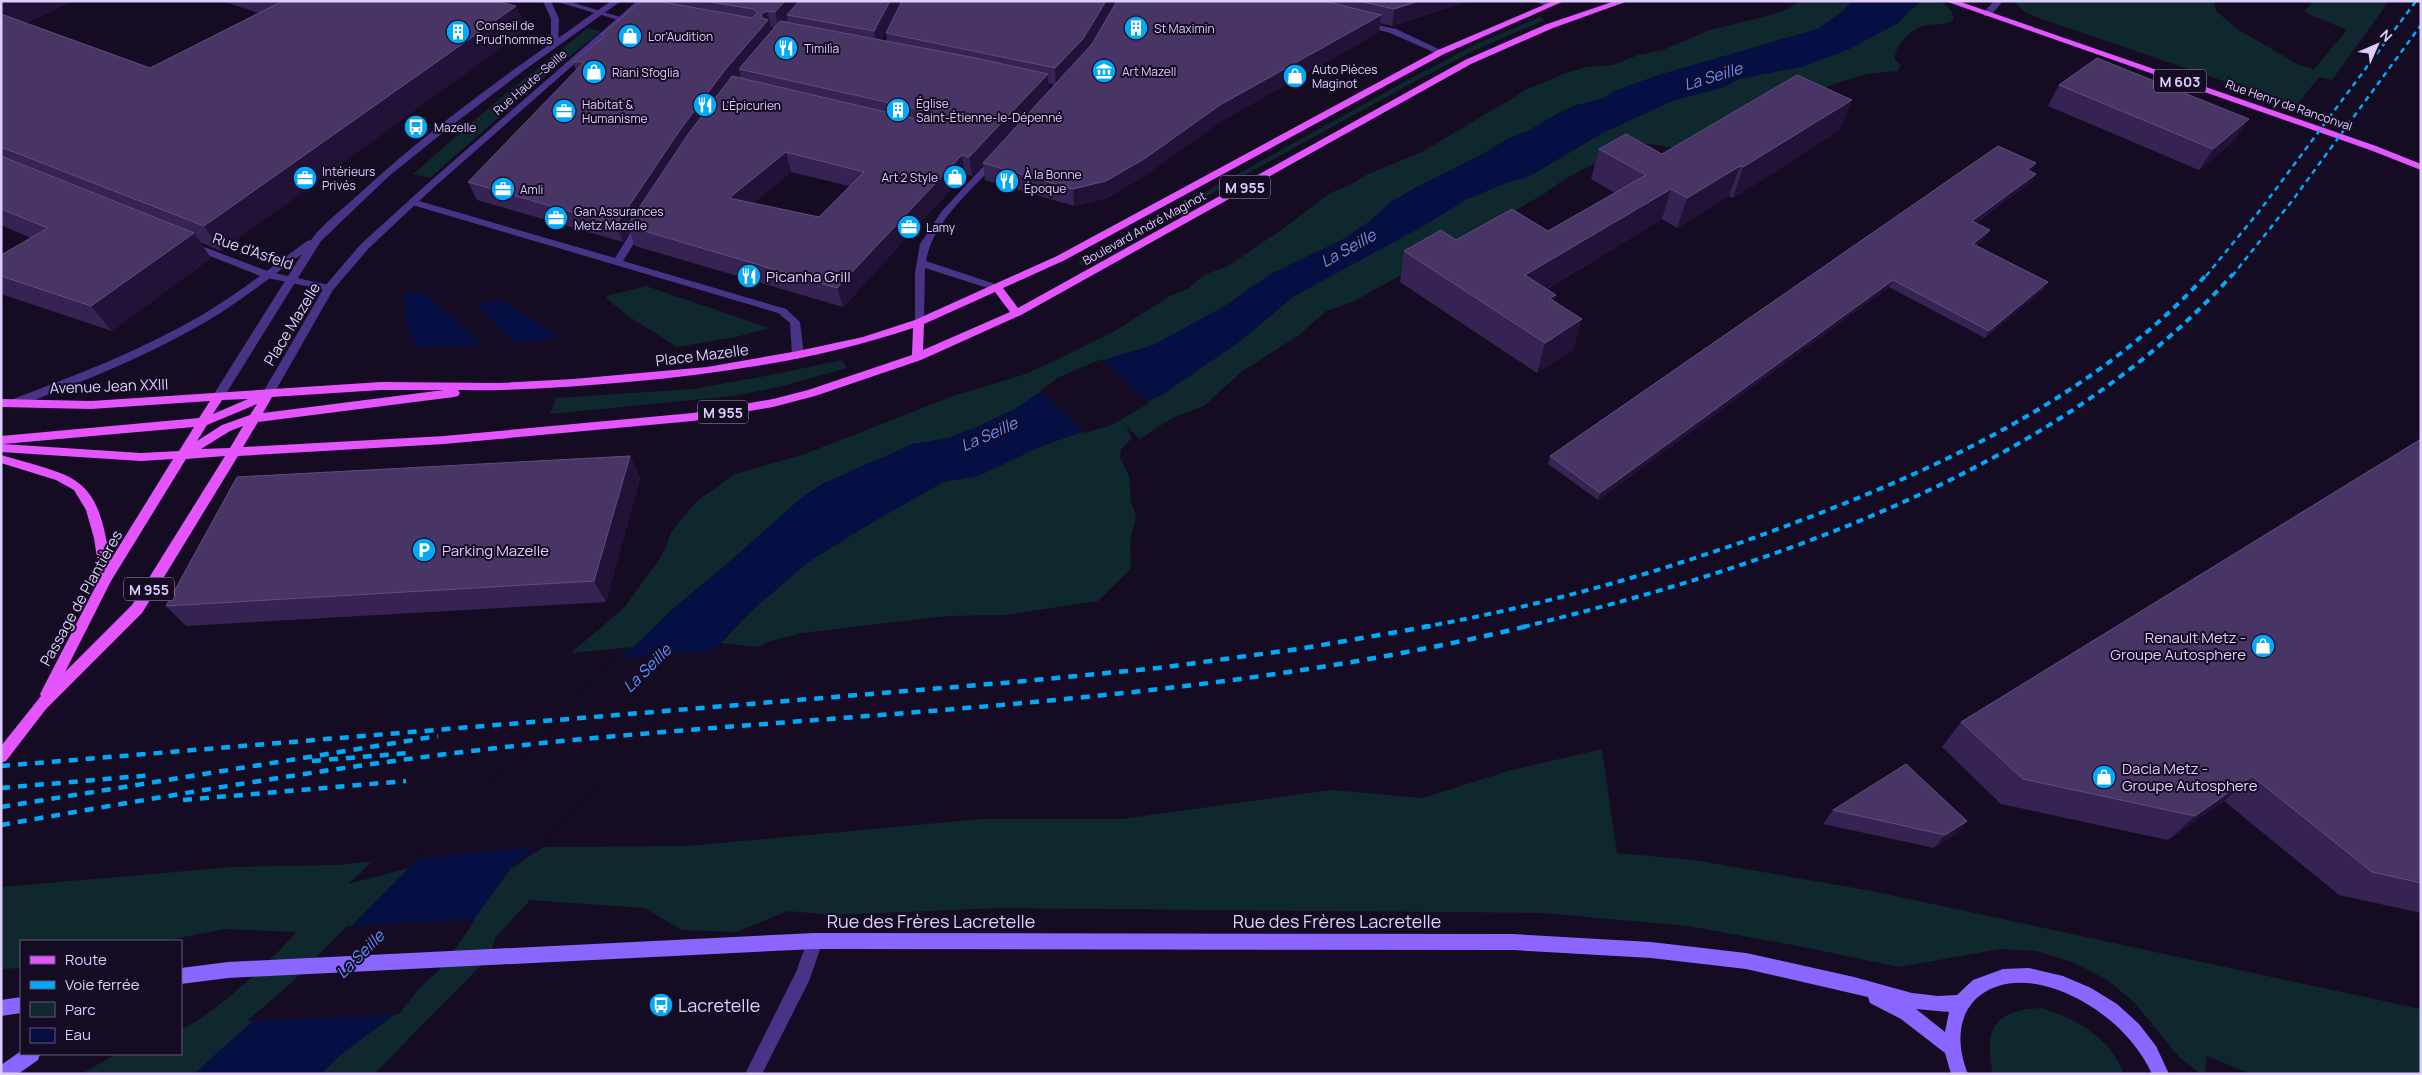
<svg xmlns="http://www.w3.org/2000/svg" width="2422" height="1075" font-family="Manrope,sans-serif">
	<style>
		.green { fill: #0e282e }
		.water { fill: #060f43 }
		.pier { fill: #150c23 }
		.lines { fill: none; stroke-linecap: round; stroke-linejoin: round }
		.minor { fill: #483386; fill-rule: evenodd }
		.tertiary { fill: #483386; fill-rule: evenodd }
		.secondary { fill: #8a65ff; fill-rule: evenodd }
		.primary { fill: #e455ff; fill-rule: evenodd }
		.rail-far2 { stroke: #00aaf9; stroke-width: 2.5; stroke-dasharray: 5.5 4.5; stroke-linecap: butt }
		.rail-far1 { stroke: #00aaf9; stroke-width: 4; stroke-dasharray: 7 5.5; stroke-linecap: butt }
		.rail { stroke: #00aaf9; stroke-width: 4.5; stroke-dasharray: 9 8; stroke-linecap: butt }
		.wall { fill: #372353; fill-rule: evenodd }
		.shaded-wall { fill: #221238 }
		.building { fill: #493565; stroke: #604d7e; fill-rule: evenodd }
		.labels { text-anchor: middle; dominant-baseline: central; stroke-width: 4; stroke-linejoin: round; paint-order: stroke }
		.far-poi-label { font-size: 12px; fill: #deceff; stroke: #150c23; text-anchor: start }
		.far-street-label { font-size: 12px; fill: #deceff; stroke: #150c23 }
		.shield { fill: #150c23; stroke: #a294bd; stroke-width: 1 }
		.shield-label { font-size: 14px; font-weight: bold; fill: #deceff }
		.street-label { font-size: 15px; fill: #deceff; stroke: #150c23 }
		.poi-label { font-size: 15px; fill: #deceff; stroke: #150c23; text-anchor: start }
		.water-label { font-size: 16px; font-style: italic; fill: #5c90ff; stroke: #150c23 }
		.near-street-label { font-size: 18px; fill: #deceff; stroke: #150c23 }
		.near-poi-label { font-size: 18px; fill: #deceff; stroke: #150c23; text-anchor: start }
	</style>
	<rect width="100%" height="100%" fill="#150c23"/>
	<path class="green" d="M1799 1H1852L1843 11 1818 29 1659 75 1615 91 1602 99 1577 105 1559 113 1528 131 1506 140 1484 153 1415 188 1391 202 1369 222 1342 240 1271 274 1223 307 1154 345 1113 357 1060 379 1015 409 977 427 949 438 913 444 822 484 674 608 634 647 571 653 624 608 659 560 667 545 671 532 697 501 735 474 802 455 956 395 1023 375 1054 361 1115 331 1170 296 1189 288 1204 275 1228 266 1284 228 1330 193 1352 184 1366 175 1422 152 1526 90 1563 74 1586 67 1613 65 1638 55 1663 50 1710 30 1767 16 1788 9Z
		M1922 1H1941L1952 12 1954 20C1944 26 1933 23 1923 26 1909 30 1894 46 1895 60L1901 65 1898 71 1867 74 1837 83 1674 148 1636 142 1563 180 1544 194 1353 302 1326 311 1299 335 1241 372 1204 406 1172 418 1140 439 1126 426 1132 438 1121 449 1120 458 1129 476 1131 502 1136 516 1130 542 1131 569 1098 601 1004 615 946 616 802 633 770 641 758 647 721 643 765 597 808 562 871 523 943 482 978 476 1039 447 1084 431 1163 394 1239 342 1294 296 1423 226 1467 199 1508 182 1528 177 1604 132 1672 101 1724 87 1738 79 1805 66 1849 49 1898 23 1910 10Z
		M2013 1H2216L2214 2 2216 11 2237 29 2299 65 2314 69 2347 30 2308 14 2305 10 2315 1H2389L2332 80 2319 77 2296 106 2042 19 2025 12Z
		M1540 17 1545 20 1477 49 1410 84 1082 265 1078 262 1406 81 1474 45Z
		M588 28 601 31 541 80 430 178 413 174 504 95Z
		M646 286 769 328 736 337 677 347 628 316 607 299V296Z
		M842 360 847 368 779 387 733 396 550 414 556 398 693 389 776 374Z
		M1602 749 1617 853 1694 860 1872 891 2421 1009V1074H2252L2207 1056 2205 1074H2201L2179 1057 2134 1002 2107 980 2073 962 2036 951 2000 949 1899 967 1798 946 1688 926 1542 913 1000 908 834 915 788 911 736 932 682 930 644 908 530 900 495 938 490 956 374 1074H321L479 910 510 869 544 847 688 846 981 819H1121L1331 790 1423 798 1508 771Z
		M373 861 348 884 409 868 293 985 194 1074H81L116 1054H181V1029C210 1019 277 956 296 932L225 929 164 941H21V968L1 969V887L233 867 338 865Z
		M2041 1008C2075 1018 2111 1038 2124 1074H1993C1983 1029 1994 1010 2041 1008Z"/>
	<path class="water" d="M1852 1H1922L1910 10 1898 23 1849 49 1805 66 1738 79 1724 87 1672 101 1604 132 1528 177 1508 182 1467 199 1423 226 1294 296 1239 342 1163 394 1084 431 1039 447 978 476 943 482 871 523 808 562 740 621 565 817 510 869 443 963 417 987 401 1010 344 1052 321 1074H194L293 985 409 868 431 840 517 764 577 702 597 674 634 647 674 608 710 579 800 499 822 484 913 444 949 438 977 427 1015 409 1060 379 1113 357 1154 345 1223 307 1271 274 1342 240 1369 222 1391 202 1415 188 1484 154 1506 140 1528 131 1559 113 1577 105 1602 99 1615 91 1659 75 1818 29 1843 11Z
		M405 292 424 293 484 345 419 348C406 329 403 315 405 292Z
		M499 300 560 336 530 343 512 341 477 305Z"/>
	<path class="pier" d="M1102 359 1149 403 1112 425 1085 433 1040 391 1059 377Z
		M718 650 567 818 537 847 414 858 429 839 480 787 516 762 551 728 565 704 575 700 595 673 614 659Z
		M475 920 445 964 419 989 399 1014 247 1021 291 983 347 926Z"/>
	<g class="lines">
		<path class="minor" d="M543 1H551L559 19 558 46 551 44V19Z
			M554 1H568L626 19 622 21Z
			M1534 1H1546L1553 5 1549 7Z
			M1994 1H2003L1990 16H1984V12Z
			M1360 21 1396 29 1445 52 1438 54 1390 33 1360 25Z
			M994 157 997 158V162C971 191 933 221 926 261L1001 286 1002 288 997 291 925 268 924 322 923 324H915V273L920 244 942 211 991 158Z
			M412 199 615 258 637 222H645L646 224 623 261 786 309 800 322 804 355 798 359 792 355 790 323 778 313 409 204V200Z
			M191 242 270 272 329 285 334 288 329 291 263 277 187 247V243Z
			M815 933 821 936 823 941 809 981 762 1074H745L796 972 809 936Z"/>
		<path class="tertiary" d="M611 1H621L523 71 455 123 389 176 321 241 222 400H214L212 397 302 254C272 276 242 300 209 320 148 356 82 382 16 407H8L6 404 8 401C74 376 140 351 202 315 239 293 273 266 307 241L311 240C323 223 343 209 358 195 435 123 524 62 611 1Z
			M637 1H646L432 189 369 248 333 290 272 397H264L262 394 325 286 361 244 426 185Z"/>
		<path class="secondary" d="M815 933 1513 934 1651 942 1746 953 1854 977 1912 993 1938 996 1957 995 1973 980 2003 969 2029 968 2063 976 2091 988 2117 1004 2139 1024 2156 1046 2169 1074H2152C2134 1035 2098 1005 2058 990 1994 966 1940 1004 1968 1074H1951L1945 1053 1901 1019 1870 1003 1868 997 1746 969 1651 958 1513 950 815 949 228 978 181 984V968L228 962ZM1916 1009 1949 1012 1945 1032Z
			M21 997V1013L1 1016V1000Z
			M21 1051V1054H40L38 1060 18 1074H1V1065Z"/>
		<path class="primary" d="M1553 1H1564L1444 54 1065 260 1003 288 1018 308 1465 60 1547 24 1615 1H1628L1553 28 1471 64 1021 315 921 360 815 396 773 407 693 421 444 444 238 456 142 613 46 709 6 761 1 763V746L41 696 40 694 100 578 94 538 86 510 74 490 56 480 1 463V455C78 478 97 473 110 561L173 459 141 461 1 452V436L199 418 210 401 91 409 1 407V399L91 401 381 382 499 383 573 379 707 367 798 351 863 337 915 320 1057 256 1438 50ZM995 292 1010 312 923 350 924 324ZM913 328 912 355 808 390 773 399 693 413 444 436 243 447 258 422 454 397 458 396 460 393 458 390C515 391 571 387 628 382 725 373 821 359 913 328ZM381 390H444L263 413 272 397ZM248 399 213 414 222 400ZM257 404 250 415 222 425 197 441 207 425ZM243 426 230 448 201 449 230 431ZM194 427 179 451 141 453 3 444ZM225 456 132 605 65 672 111 581 186 459Z
			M1945 1H1958L2376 146 2421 164V170L2370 150Z"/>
		<path class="rail-far2" d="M2206 276 2261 209 2416 1
			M2232 276 2292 201 2421 25"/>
		<path class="rail-far1" d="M1423 627C1547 605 1669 570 1786 526 1939 469 2095 397 2207 274
			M1523 627C1772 566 2057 470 2233 274"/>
		<path class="rail" d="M312 761 409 753
			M1 766 1015 682 1158 668 1299 649 1431 626
			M1 788 153 775
			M183 800 406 781
			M1 807 438 736
			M1 825C194 791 388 757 583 739 899 710 1218 701 1528 626"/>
	</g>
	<path class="wall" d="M1 1H73L26 23 150 68 258 13 222 1H494L516 6 526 29 221 251 200 242 211 258 112 331 1 294V255L31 238 1 225Z
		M642 1H902L881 40 887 41 886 33 1117 1 1089 47 1092 44 1117 1H1469L1392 26 1380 23 1379 32 1220 122 1144 176 1107 198 1074 206 985 180 983 164 972 176 965 174 843 307 635 246 630 232 623 242 477 200 468 182 576 71 573 62 602 38 601 35ZM771 27 774 28 771 31 770 28ZM1048 83 1055 85 1049 91ZM791 172 849 186 819 217 753 203Z
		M2059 85 2235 140 2199 170 2048 106Z
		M1840 130 1733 198 1729 196 1677 228 1662 219 1547 289 1554 301 1573 350 1537 373 1400 282 1404 251 1548 231 1615 193 1591 179 1599 149 1662 154Z
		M2036 163 2031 172 2036 174 2032 181 1976 223 1986 237 1976 246 2048 282 2044 289 1985 338 1889 287 1598 500 1548 464 1550 456Z
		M2421 439V913L2339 895 2224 801 2168 840 2001 804 1942 747 1961 722Z
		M630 456 640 478 606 602 186 626 166 606Z
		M1833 810 1967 821 1956 834 1934 848 1823 824Z"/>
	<path class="shaded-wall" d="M6 1H73L4 33 1 28V3Z
		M785 1H803L787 15 788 19 779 29 775 12Z
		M890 1H902L877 48 874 31Z
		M1106 1H1117L1084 56 1056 85 1055 68Z
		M1419 1H1469L1392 26 1394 9Z
		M516 6 526 29 221 251 204 226Z
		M767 11 771 27 770 28 772 37 739 69 741 75 730 87 627 226 630 232 623 242 616 225 680 130 761 14Z
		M1381 15 1379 32 1220 122 1144 176 1107 198 1074 206 1073 189 1220 105Z
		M1048 74 1049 93 983 163V164L972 176 969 157Z
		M1852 100 1840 130 1733 198 1743 167Z
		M2249 119 2235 140 2199 170 2213 149Z
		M786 152 791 172 736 218 729 198Z
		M962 155 965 174 843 307 837 288Z
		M2036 163 2032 171 2023 177 2027 170Z
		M1740 166 1729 196 1677 228 1687 198Z
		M2036 174 2032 181 1968 228 1972 221Z
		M1671 189 1662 219 1518 306 1525 275Z
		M1990 230 1986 237 1969 252 1973 244Z
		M194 233 211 258 112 331 91 306Z
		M1893 280 1889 287 1598 500 1600 493Z
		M2048 282 2044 289 1985 338 1989 331Z
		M1556 295 1548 325 1549 298Z
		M1582 319 1573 350 1537 373 1545 343Z
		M630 456 640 478 606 602 594 581Z
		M2252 776 2224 801 2168 840 2195 816Z
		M1967 821 1956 834 1934 848 1945 835Z"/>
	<path class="building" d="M280 1H494L516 6 204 226 1 147V14L150 68 281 2Z
		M642 1H657L752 18 758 13 753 9 704 1H785L775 12 767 11 761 14 762 18 768 20 725 70 680 130 616 225 468 182 584 62H573L605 36 601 35Z
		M799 1H890L874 31 787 15Z
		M902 1H1106L1083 39 1055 68 886 33Z
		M1117 1H1324L1381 15 1220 105 1144 159 1106 181 1073 189 983 163 1092 44Z
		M1359 1H1419L1394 9Z
		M780 21 971 57 1048 74 969 157 962 155 837 288 627 226 689 133 732 76 933 123 940 119 934 113 739 69ZM786 152 864 172 819 217 729 198Z
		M2097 58 2249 119 2213 149 2059 85Z
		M1797 75 1852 100 1743 167 1740 166 1687 198 1671 189 1525 275 1556 295 1549 298 1582 319 1545 343 1404 251 1441 230 1456 240 1512 209 1548 231 1646 175 1599 149 1626 134 1662 154Z
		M1998 146 2036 163 2027 170 2036 174 1972 221 1990 230 1973 244 2048 282 1989 331 1893 280 1600 493 1550 456Z
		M1 156 194 233 91 306 1 276V255L48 228 1 209Z
		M2421 439V883L2372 872 2252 776 2195 816 2023 779 1961 722Z
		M630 456 594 581 166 606 237 477Z
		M1906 764 1967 821 1945 835 1833 810Z"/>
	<defs>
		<g id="building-disc" transform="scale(1.25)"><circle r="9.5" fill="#00aaf9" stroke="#150c23"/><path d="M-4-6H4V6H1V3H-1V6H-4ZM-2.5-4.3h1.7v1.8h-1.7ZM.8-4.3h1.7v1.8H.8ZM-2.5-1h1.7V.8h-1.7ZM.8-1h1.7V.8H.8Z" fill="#fff"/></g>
		<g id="shop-disc" transform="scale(1.25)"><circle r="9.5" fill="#00aaf9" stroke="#150c23"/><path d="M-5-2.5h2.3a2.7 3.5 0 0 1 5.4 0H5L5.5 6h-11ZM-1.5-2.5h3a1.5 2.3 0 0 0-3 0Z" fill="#fff"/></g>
		<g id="restaurant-disc" transform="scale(1.25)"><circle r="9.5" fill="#00aaf9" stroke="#150c23"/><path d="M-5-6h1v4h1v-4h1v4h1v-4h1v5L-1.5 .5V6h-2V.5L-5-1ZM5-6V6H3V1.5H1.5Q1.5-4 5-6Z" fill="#fff"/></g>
		<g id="museum-disc" transform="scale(1.25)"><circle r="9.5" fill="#00aaf9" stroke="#150c23"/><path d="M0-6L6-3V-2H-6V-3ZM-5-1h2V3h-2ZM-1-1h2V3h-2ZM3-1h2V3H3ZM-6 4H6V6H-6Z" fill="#fff"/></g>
		<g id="office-disc" transform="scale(1.25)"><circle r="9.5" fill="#00aaf9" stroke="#150c23"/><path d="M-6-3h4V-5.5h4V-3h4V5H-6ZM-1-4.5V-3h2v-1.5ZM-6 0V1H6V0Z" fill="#fff"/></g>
		<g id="bus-disc" transform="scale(1.25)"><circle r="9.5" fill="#00aaf9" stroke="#150c23"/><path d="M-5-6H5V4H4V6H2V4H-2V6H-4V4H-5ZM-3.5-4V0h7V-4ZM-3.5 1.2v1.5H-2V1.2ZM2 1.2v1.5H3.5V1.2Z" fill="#fff"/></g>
		<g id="parking-disc" transform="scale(1.25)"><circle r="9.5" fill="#00aaf9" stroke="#150c23"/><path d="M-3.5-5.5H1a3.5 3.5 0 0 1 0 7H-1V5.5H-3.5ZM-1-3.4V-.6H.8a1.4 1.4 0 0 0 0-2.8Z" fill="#fff"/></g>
	</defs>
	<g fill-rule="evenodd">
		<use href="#building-disc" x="1136" y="28"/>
		<use href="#building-disc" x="458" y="32"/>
		<use href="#shop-disc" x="630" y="36"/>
		<use href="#restaurant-disc" x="786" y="48"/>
		<use href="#museum-disc" x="1104" y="71"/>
		<use href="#shop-disc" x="594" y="72"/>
		<use href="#shop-disc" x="1295" y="76"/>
		<use href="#restaurant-disc" x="705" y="105"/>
		<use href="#building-disc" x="898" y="110"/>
		<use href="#office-disc" x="564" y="111"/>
		<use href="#bus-disc" x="416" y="127"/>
		<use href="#shop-disc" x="955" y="177"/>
		<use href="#office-disc" x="305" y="178"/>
		<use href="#restaurant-disc" x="1007" y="181"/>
		<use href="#office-disc" x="503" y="189"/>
		<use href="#office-disc" x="556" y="218"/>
		<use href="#office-disc" x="909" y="227"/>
		<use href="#restaurant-disc" x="749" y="276"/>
		<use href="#parking-disc" x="424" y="550"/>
		<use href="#shop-disc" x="2263" y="646"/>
		<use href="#shop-disc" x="2104" y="777"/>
		<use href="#bus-disc" x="661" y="1005"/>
	</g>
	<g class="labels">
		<g class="far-poi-label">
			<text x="476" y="25">Conseil de<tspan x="476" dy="14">Prud'hommes</tspan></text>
			<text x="1154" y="28">St Maximin</text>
			<text x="648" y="36">Lor'Audition</text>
			<text x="804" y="48">Timilìa</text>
			<text x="1312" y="69">Auto Pièces<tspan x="1312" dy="14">Maginot</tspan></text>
			<text x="1122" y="71">Art Mazell</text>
			<text x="612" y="72">Riani Sfoglia</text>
			<text x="916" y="103">Église<tspan x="916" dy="14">Saint-Étienne-le-Dépenné</tspan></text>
			<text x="582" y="104">Habitat &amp;<tspan x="582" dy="14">Humanisme</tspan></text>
			<text x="722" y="105">L'Épicurien</text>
			<text x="434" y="127">Mazelle</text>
			<text x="322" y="171">Intérieurs<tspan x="322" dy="14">Privés</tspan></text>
			<text x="1024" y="174">À la Bonne<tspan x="1024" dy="14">Époque</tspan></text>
			<text x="938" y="177" text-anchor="end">Art 2 Style</text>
			<text x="520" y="189">Amli</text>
			<text x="574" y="211">Gan Assurances<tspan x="574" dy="14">Metz Mazelle</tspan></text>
			<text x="926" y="227">Lamy</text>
		</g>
		<g class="far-street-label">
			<text transform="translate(530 82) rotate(-41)">Rue Haute-Seille</text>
			<text transform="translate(2289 105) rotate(19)">Rue Henry de Ranconval</text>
			<text transform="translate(1144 228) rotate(-29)">Boulevard André Maginot</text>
		</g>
		<g class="shield">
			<rect x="2154" y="69.5" width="52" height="23" rx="4"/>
			<rect x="1220" y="175.5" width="50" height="23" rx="4"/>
			<rect x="698" y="400.5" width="50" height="23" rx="4"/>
			<rect x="124" y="577.5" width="50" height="23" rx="4"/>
		</g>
		<g class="shield-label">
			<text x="2180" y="81">M 603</text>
			<text x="1245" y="187">M 955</text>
			<text x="723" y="412">M 955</text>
			<text x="149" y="589">M 955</text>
		</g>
		<g class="street-label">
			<text transform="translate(253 251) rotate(19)">Rue d'Asfeld</text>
			<text transform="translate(292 324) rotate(-59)">Place Mazelle</text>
			<text transform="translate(702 355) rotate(-7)">Place Mazelle</text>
			<text transform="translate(109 386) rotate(-2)">Avenue Jean XXIII</text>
			<text transform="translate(81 598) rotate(-61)">Passage de Plantières</text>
		</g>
		<g class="poi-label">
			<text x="766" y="276">Picanha Grill</text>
			<text x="442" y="550">Parking Mazelle</text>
			<text x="2246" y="637" text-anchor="end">Renault Metz -<tspan x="2246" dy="17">Groupe Autosphere</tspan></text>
			<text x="2122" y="768">Dacia Metz -<tspan x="2122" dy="17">Groupe Autosphere</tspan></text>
		</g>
		<g class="water-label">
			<text transform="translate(1713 76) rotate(-17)">La Seille</text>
			<text transform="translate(1348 248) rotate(-29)">La Seille</text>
			<text transform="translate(989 434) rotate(-24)">La Seille</text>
			<text transform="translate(647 668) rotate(-45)">La Seille</text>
			<text transform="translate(360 954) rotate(-45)">La Seille</text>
		</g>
		<g class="near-street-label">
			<text x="931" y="921">Rue des Frères Lacretelle</text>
			<text x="1337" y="921">Rue des Frères Lacretelle</text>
		</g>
		<g class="near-poi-label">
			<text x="678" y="1005">Lacretelle</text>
		</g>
	</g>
	<rect width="2422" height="1075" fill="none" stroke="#deceff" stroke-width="5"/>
	<rect x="20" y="940" width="162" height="115" fill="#150c23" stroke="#655a7b"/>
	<rect x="30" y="956" width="25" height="8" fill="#e455ff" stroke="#655a7b"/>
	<text x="65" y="965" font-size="15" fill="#deceff">Route</text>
	<rect x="30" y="981" width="25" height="8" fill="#00aaf9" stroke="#655a7b"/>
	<text x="65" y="990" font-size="15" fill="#deceff">Voie ferrée</text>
	<rect x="30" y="1002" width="25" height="15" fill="#0e282e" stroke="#655a7b"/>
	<text x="65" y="1015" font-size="15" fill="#deceff">Parc</text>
	<rect x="30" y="1028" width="25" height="15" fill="#060f43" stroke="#655a7b"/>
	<text x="65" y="1040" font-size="15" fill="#deceff">Eau</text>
	<g transform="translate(2377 45) rotate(45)" stroke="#150c23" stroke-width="4" paint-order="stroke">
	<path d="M0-4L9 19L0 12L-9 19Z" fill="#deceff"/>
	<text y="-8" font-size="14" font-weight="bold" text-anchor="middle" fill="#deceff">N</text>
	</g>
</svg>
